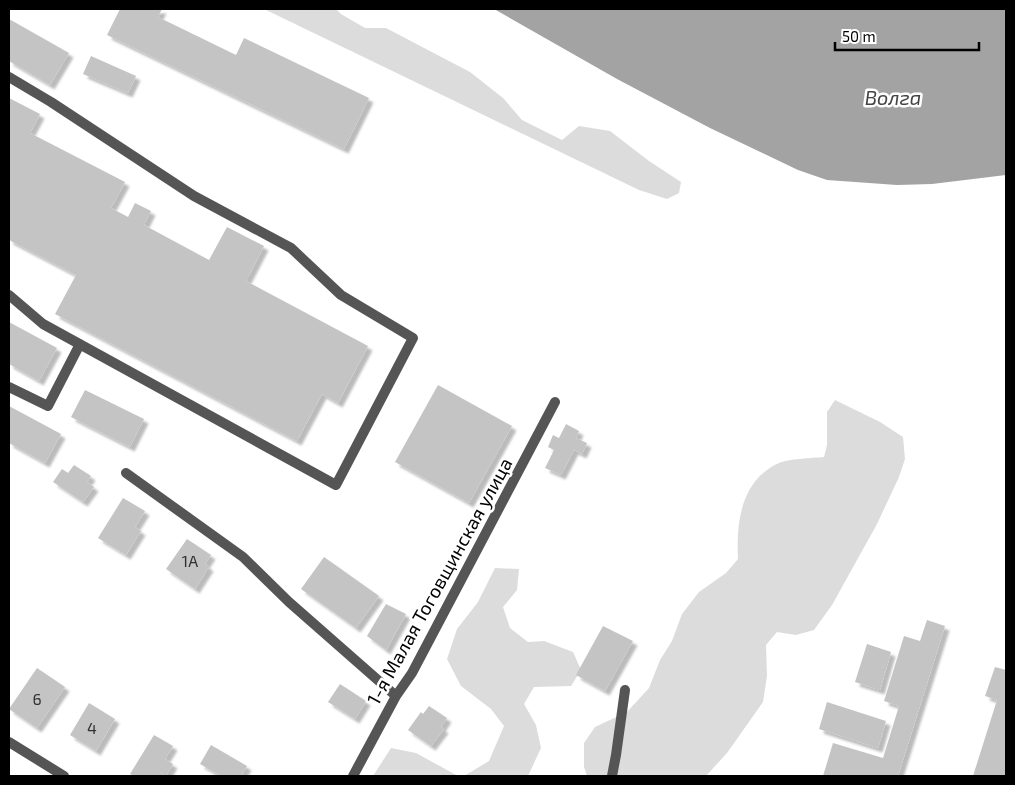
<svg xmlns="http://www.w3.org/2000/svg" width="1015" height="785" font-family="'Exo 2',sans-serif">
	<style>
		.green { fill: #dcdcdc }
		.water { fill: #a3a3a3 }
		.building { fill: #c4c4c4; filter: url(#shadow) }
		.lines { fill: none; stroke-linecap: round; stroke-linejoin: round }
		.service { stroke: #555; stroke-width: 10 }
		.minor { stroke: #555; stroke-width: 10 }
		.tertiary { stroke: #555; stroke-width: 10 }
		.labels { text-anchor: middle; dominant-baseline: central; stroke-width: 5; stroke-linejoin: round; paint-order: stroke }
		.number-label { font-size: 16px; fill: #313131 }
		.street-label { font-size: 19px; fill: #000; stroke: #fff }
		.water-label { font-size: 20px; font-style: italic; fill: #444; stroke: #fff }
	</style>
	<defs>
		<filter id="shadow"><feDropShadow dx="4.5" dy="4.5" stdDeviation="1" flood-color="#0004"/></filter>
	</defs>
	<rect width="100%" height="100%" fill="#fff"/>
	<path class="green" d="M264 9H336L341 14 365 28H386L470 72 503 98 522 120 562 140 579 126 610 131 649 161 681 182 679 193 667 199 639 190Z
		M835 400 880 422 903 437 905 459 899 477 877 524 832 605 814 630 796 635 777 632 766 645 767 676 763 702 727 753 706 776H587L584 767V743L595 727 627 712 649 688 660 660 672 641 682 614 699 592 726 573 738 559C736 522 741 480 779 463 788 459 813 458 824 457L827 445V412Z
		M495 568 519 569 517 590 503 607 510 628 528 642 544 641 573 652 581 670 571 686 534 687 524 704 536 725 541 748 528 776H464L489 761 504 726 491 709 461 686 447 659 457 629 478 602Z
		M391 748 416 753 458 776H373Z"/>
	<path class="water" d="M494 9H1006V175L932 184 897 185 827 180 798 170 710 128 617 79Z"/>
	<path class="building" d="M120 9 141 10 142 9H162L158 17 236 55 244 38 369 98 344 149 107 35Z
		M9 19 69 53 50 85 9 61Z
		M91 56 136 76 128 93 83 74Z
		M9 98 40 114 30 133 125 182 111 208 128 217 135 203 151 211 144 225 209 260 227 227 264 246 246 281 368 346 338 403 322 394 297 441 55 314 76 275 9 240Z
		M9 322 57 348 39 381 9 364Z
		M438 385 512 426 469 503 395 462Z
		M85 390 144 419 130 447 71 417Z
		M9 406 61 434 45 463 9 443Z
		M566 424 579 431 576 438 587 443 582 454 574 450 561 475 545 468 554 450 548 447 553 435 559 438Z
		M74 465 91 476 87 482 94 487 83 502 53 482 62 469 68 473Z
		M123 498 145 511 135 527 141 531 126 555 98 538Z
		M187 539 211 555 205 564 209 567 195 589 166 569Z
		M324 557 379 596 356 628 301 589Z
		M386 604 406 614 386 650 367 636Z
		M927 620 945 626 898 776H823L833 743 883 758 899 706 884 701 904 636 920 641Z
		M603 626 633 641 605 691 576 675Z
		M867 644 891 652 880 690 855 682Z
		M995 667 1006 670V776H973L997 700 985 696Z
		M37 668 65 687 37 728 9 709Z
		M340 684 366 701 355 719 328 702Z
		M827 702 886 721 878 748 819 729Z
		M89 703 115 719 96 751 70 735Z
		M429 706 447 718 441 727 444 729 431 746 408 730 421 712 423 714Z
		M154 735 173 746 165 759 173 764 166 776 161 773 158 776H134L130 774Z
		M211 745 247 766 241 776H221L200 764Z"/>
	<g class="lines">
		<path class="service" d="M9 77 51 102 194 196 291 248 341 295 413 338 336 485 43 324 9 295
			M9 387 48 406 80 344
			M612 776 616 755 625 690"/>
		<path class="minor" d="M126 473 243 557 289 602 396 696
			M353 776 396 696 412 673 555 402"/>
		<path class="tertiary" d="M9 742 64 776"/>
	</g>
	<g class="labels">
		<g class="number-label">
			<text x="190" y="560">1А</text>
			<text x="37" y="698">6</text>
			<text x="92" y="727">4</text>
		</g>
		<g class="street-label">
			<text transform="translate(439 581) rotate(-61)">1-я Малая Тоговщинская улица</text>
		</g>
		<g class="water-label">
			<text x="893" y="97">Волга</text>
		</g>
	</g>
	<rect width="1015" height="785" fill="none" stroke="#000000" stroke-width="20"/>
	<path d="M835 42v8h144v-8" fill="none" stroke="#000000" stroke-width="2.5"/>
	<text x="842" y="42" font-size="15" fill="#000000" stroke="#ffffff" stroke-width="4" paint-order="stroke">50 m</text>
</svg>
